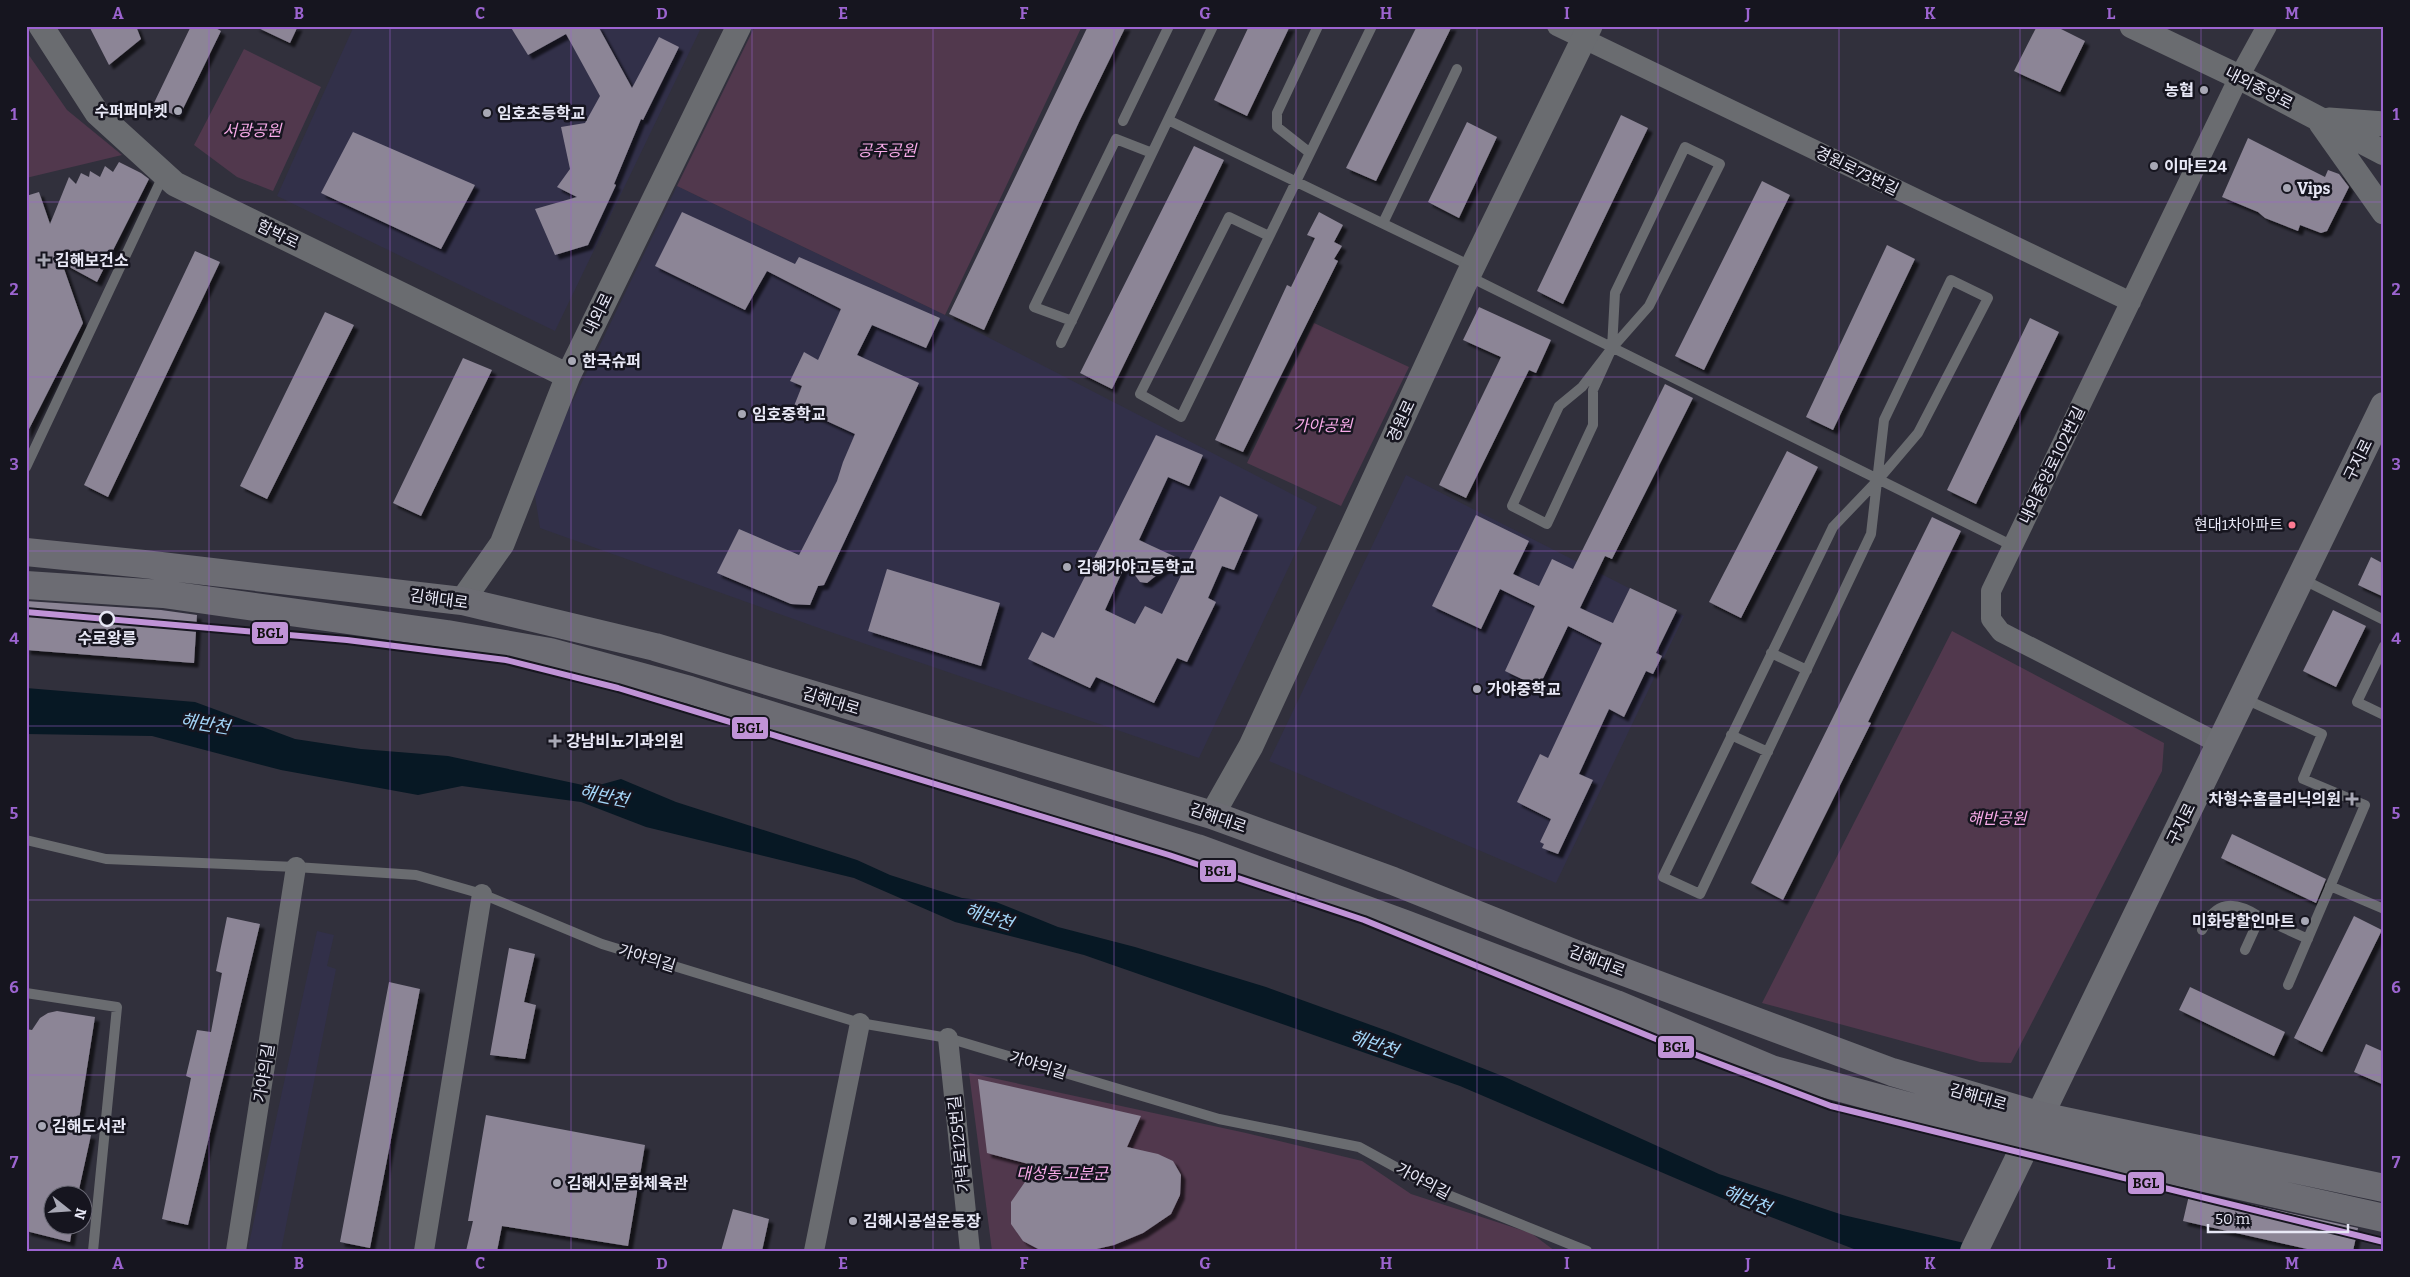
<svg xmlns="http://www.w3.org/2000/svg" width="2410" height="1277" font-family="Bitter,'Noto Sans KR',serif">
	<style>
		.built { fill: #323049 }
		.green { fill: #51384d }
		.water { fill: #071824 }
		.building { fill: #8c8596; filter: url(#shadow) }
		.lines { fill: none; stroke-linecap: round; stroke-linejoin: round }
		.service { stroke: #6a6c70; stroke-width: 10 }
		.minor { stroke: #6a6c70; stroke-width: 20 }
		.tertiary { stroke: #6a6c70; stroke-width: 25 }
		.secondary { stroke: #6d6e74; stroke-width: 28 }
		.primary { stroke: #6c6c73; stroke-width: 28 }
		.rail-1-casing { stroke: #16151f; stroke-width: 10 }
		.rail-1 { stroke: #c093d7; stroke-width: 6 }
		.grid { fill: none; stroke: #9c64d0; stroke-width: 1; stroke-opacity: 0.55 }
		.poi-dot { fill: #a8a8b5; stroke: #16151f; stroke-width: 2 }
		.bus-dot { fill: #fe7a93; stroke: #16151f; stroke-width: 2 }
		.stop-dot { fill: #16151f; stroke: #e8e8f6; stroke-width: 2.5 }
		.labels { text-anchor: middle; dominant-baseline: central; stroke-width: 5; stroke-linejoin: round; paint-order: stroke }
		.bus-label { font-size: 15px; fill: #e8e8f6; stroke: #16151f; text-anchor: end }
		.street-label { font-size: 16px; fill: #e8e8f6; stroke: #16151f }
		.poi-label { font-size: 16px; font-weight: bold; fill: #e8e8f6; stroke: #16151f; text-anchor: start }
		.park-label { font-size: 16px; font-style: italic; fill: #f8abe9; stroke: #16151f }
		.stop-label { font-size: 16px; font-weight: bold; fill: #e8e8f6; stroke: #16151f }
		.water-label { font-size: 18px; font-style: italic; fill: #a4d6f9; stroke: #16151f }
		.line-badge { stroke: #16151f; stroke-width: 2 }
		.pale-badge-label { font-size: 14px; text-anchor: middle; font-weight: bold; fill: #111 }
		.neatline { fill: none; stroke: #9c64d0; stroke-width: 2 }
		.grid-label { font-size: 16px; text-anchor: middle; font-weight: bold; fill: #9c64d0 }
	</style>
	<defs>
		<filter id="shadow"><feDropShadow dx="4.5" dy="4.5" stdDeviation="1" flood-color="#0009"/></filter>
	</defs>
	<rect width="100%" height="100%" fill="#31303c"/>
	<path class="built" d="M354 26H691L700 30 555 331 277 196Z
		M677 186 945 315 1317 507 1199 758 816 627 540 528 533 483Z
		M1406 475 1684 616 1556 883 1269 761Z
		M317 931 334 935 327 966 336 969 281 1251H256L248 1248Z"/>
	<path class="green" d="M755 26H1082L945 315 677 186Z
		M244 49 321 87 273 191 237 177 194 145Z
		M26 51 67 110 122 155 26 178Z
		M1314 323 1409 367 1341 506 1247 463Z
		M1952 631 2164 743 2162 771 2011 1063 1980 1062 1762 1003Z
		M969 1073 1246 1133 1362 1161 1411 1194 1531 1233 1555 1251H992Z"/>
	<path class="water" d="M26 688 195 702 295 739 361 749 448 756 592 787 621 779 676 802 857 860 890 875 962 898 996 902 1058 927 1135 947 1266 987 1393 1033 1505 1077 1719 1174 1843 1215 1999 1251H1859L1724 1199 1460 1086 1084 955 955 922 854 878 646 827 581 802 462 786 418 795 281 770 152 736 26 734Z"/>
	<path class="building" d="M89 26H136L141 39 109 65Z
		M191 26H212L221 31 179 117 153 105Z
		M254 26H298L290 43Z
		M510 26H598L632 88 659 37 679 47 643 120 641 119 614 184 616 185 588 245 555 255 535 209 577 197 557 187 570 169 561 127 585 123 600 96 566 34 528 55Z
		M1088 26H1126L1079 122 984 330 949 314Z
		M1249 26H1290L1247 116 1214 100Z
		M1417 26H1452L1376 181 1346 168Z
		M2037 26H2055L2085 41 2060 92 2014 71Z
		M1621 115 1648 128 1563 304 1537 291Z
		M1467 122 1497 137 1459 218 1428 202Z
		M353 132 475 185 441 249 321 193Z
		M2248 138 2325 177 2328 170 2339 174 2349 187 2327 231 2321 233 2300 225 2298 231 2265 218 2258 212 2222 197Z
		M1194 146 1224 160 1112 389 1080 373Z
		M119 162 141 173 149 179 97 282 62 263 83 323 26 435V196L39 192 50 224 69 177 76 184 81 173 89 177 90 171 100 177 105 166 113 172Z
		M1762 181 1790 195 1704 370 1675 356Z
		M682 212 795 264 799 257 940 318 926 348 872 325 857 355 919 383 824 585 818 586 810 605 791 604 717 573 739 529 799 555 837 481 843 462 855 434 794 406 802 386 790 381 804 352 818 360 841 309 767 271 745 310 655 266Z
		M1319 212 1343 225 1334 242 1342 246 1334 259 1338 261 1243 452 1215 440 1287 285 1291 287 1315 238 1307 235Z
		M1887 245 1915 259 1833 430 1806 417Z
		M195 251 220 262 108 497 84 485Z
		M1479 307 1551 340 1536 373 1529 370 1466 498 1439 485 1501 357 1463 340Z
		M325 312 354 325 267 499 240 486Z
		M2030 318 2059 332 1976 504 1947 490Z
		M463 358 492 370 421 516 393 503Z
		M1665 384 1693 398 1612 559 1605 556 1580 608 1613 623 1630 588 1677 610 1656 653 1662 656 1653 674 1646 671 1624 717 1609 709 1579 774 1593 780 1558 854 1542 848 1544 844 1540 842 1551 819 1517 802 1540 754 1548 758 1602 643 1568 626 1539 687 1505 671 1535 606 1500 589 1481 629 1432 606 1476 515 1529 541 1513 574 1539 586 1552 559 1573 569Z
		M1156 435 1203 455 1189 486 1168 477 1139 540 1178 558 1147 583 1140 582 1126 563 1105 610 1135 624 1145 606 1162 614 1220 496 1258 515 1234 570 1222 566 1208 598 1216 602 1187 662 1177 658 1154 703 1096 677 1090 688 1028 659 1042 632 1054 638Z
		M1787 451 1818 467 1741 618 1709 602Z
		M1932 517 1961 531 1868 722 1871 723 1783 900 1751 883Z
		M2371 557 2384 564V597L2358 585Z
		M887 569 1000 603 981 666 868 631Z
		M26 601 161 610 197 615 194 663 26 650Z
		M2333 610 2366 626 2336 687 2303 671Z
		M2232 834 2326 879 2316 903 2221 858Z
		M2354 916 2382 930 2322 1052 2294 1038Z
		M227 917 260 924 188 1225 162 1219 191 1078 186 1076 197 1030 211 1032 222 973 216 971Z
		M509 948 535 954 524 1002 536 1005 525 1059 490 1055Z
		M389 982 420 989 370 1248 340 1242Z
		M2190 987 2285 1032 2274 1056 2179 1010Z
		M57 1011 95 1017 77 1132 91 1135 78 1194H52V1224H73L70 1242 26 1231V1029L32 1030 40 1018 48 1013Z
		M2366 1044 2384 1052V1085L2354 1072Z
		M978 1079 1141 1116 1127 1147 1158 1154 1173 1161 1181 1175 1180 1195 1171 1214 1143 1233 1114 1245 1088 1251H1042L1023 1241 1011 1224V1202L1036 1166 987 1153Z
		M486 1115 645 1145 628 1246 502 1226 497 1251H466L473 1221H468Z
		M2190 1191 2358 1228 2353 1251H2316L2183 1221Z
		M733 1209 769 1219 762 1251H721Z"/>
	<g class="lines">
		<path class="service" d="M1168 120 1473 267
			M1123 121 1169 26
			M1310 153 1277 127V113L1318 26
			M1383 223 1457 69
			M1269 236 1229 217 1140 394 1181 417 1372 26
			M1468 276 2013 546
			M1072 321 1034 307 1116 139 1152 153
			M1061 343 1213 26
			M1612 348 1649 306 1720 164 1685 147 1615 293 1612 348 1593 390V425L1547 524 1512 506 1559 406 1582 387 1612 348
			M26 467 164 174
			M1878 480 1918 433 1988 298 1951 280 1884 420 1871 534 1700 894 1663 877 1833 527 1878 480
			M2302 579 2384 620
			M2384 646 2357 702 2384 715
			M1771 653 1807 670
			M2243 698 2322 734 2303 779 2365 805 2288 985
			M1731 735 1768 752
			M26 840 106 859 296 867 416 875 482 894 602 944 860 1023 948 1038 1219 1119 1359 1147 1443 1193 1587 1251
			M2330 886 2384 909
			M2202 930C2215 901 2234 900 2260 917
			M2245 950 2260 917 2308 939
			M26 993 117 1007 93 1251"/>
		<path class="minor" d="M1557 26 2131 302
			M2220 744 2001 632 1991 619V591L2239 77 2267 26
			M948 1038 970 1251
			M236 1251 296 867
			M424 1251 482 894
			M814 1251 860 1023"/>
		<path class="tertiary" d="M41 26 97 113 175 184 568 376
			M2132 26 2239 77 2384 153
			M2329 120 2384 124
			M2321 123 2384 212
			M462 601 502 544 568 376 739 26
			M1212 815 1251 746 1468 276 1590 26"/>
		<path class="secondary" d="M1974 1251 2384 406"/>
		<path class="primary" d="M26 552 144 564 462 601 655 647 1212 815 1393 881 1576 954 1892 1072 2041 1116 2384 1188
			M26 585 163 594 447 634 550 652 690 690 1197 848 1405 924 1616 1004 1771 1069 2030 1139 2384 1218"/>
		<g class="rail-1-casing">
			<path id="rail-1" d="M26 612 347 640 506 660 618 688 1169 855 1364 920 1683 1050 1831 1106 2384 1242"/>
		</g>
		<use href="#rail-1" class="rail-1"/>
	</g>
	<path class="grid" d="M209 26V1251M390 26V1251M571 26V1251M752 26V1251M933 26V1251M1114 26V1251M1296 26V1251M1477 26V1251M1658 26V1251M1839 26V1251M2020 26V1251M2201 26V1251M26 202H2384M26 377H2384M26 551H2384M26 726H2384M26 900H2384M26 1075H2384"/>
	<g class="poi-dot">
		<circle cx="2204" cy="90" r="5"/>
		<circle cx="178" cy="111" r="5"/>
		<circle cx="487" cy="113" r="5"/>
		<circle cx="2154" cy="166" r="5"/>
		<circle cx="2287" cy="188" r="5"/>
		<path d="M41.5 252.5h5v5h5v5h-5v5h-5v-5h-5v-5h5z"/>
		<circle cx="572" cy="361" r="5"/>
		<circle cx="742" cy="414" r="5"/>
		<circle cx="1067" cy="567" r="5"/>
		<circle cx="1477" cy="689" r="5"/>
		<path d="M552.5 733.5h5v5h5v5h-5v5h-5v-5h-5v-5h5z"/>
		<path d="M2349.5 791.5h5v5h5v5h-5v5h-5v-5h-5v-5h5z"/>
		<circle cx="2305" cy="921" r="5"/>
		<circle cx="42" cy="1126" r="5"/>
		<circle cx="557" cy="1183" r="5"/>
		<circle cx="853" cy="1221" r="5"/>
	</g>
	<circle class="bus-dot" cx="2292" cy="525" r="4.5"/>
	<circle class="stop-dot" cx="107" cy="619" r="7"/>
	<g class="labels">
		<g class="bus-label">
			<text x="2283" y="525">현대1차아파트</text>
		</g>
		<g class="street-label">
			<text transform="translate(2259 88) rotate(27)">내외중앙로</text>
			<text transform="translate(1857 171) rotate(26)">경원로73번길</text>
			<text transform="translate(278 234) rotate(26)">함박로</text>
			<text transform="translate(598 314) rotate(-64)">내외로</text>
			<text transform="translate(1401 421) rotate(-65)">경원로</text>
			<text transform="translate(2358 460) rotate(-64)">구지로</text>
			<text transform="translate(2052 465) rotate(-64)">내외중앙로102번길</text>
			<text transform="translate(439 599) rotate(8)">김해대로</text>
			<text transform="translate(831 701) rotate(17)">김해대로</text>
			<text transform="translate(1218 818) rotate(19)">김해대로</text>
			<text transform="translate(2181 824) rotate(-64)">구지로</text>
			<text transform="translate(647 958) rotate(17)">가야의길</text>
			<text transform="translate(1597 961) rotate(21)">김해대로</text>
			<text transform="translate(1038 1065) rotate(17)">가야의길</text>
			<text transform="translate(264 1073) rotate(-81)">가야의길</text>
			<text transform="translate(1978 1097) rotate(16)">김해대로</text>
			<text transform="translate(959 1144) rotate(-96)">가락로125번길</text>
			<text transform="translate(1423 1181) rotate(28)">가야의길</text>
		</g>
		<g class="poi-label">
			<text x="2194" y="90" text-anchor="end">농협</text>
			<text x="168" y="111" text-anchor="end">수퍼퍼마켓</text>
			<text x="497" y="113">임호초등학교</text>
			<text x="2164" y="166">이마트24</text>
			<text x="2297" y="188">Vips</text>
			<text x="55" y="260">김해보건소</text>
			<text x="582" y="361">한국슈퍼</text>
			<text x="752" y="414">임호중학교</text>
			<text x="1077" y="567">김해가야고등학교</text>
			<text x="1487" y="689">가야중학교</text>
			<text x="566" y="741">강남비뇨기과의원</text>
			<text x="2341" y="799" text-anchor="end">차형수홈클리닉의원</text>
			<text x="2295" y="921" text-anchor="end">미화당할인마트</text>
			<text x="52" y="1126">김해도서관</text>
			<text x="567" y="1183">김해시 문화체육관</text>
			<text x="863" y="1221">김해시공설운동장</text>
		</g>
		<g class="park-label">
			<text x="252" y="130">서광공원</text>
			<text x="887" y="150">공주공원</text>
			<text x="1323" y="425">가야공원</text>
			<text x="1997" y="818">해반공원</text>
			<text x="1062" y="1173">대성동 고분군</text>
		</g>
		<g class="stop-label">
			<text x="107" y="638">수로왕릉</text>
		</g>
		<g class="water-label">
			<text transform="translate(205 724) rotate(9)">해반천</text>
			<text transform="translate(604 796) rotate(12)">해반천</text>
			<text transform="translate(989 917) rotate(18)">해반천</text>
			<text transform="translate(1374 1044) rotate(19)">해반천</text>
			<text transform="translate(1747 1200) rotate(22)">해반천</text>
		</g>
	</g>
	<g class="line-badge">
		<rect x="251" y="621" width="38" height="24" rx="5" fill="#c093d7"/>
		<rect x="731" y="716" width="38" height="24" rx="5" fill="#c093d7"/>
		<rect x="1199" y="859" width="38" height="24" rx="5" fill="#c093d7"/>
		<rect x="1657" y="1035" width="38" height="24" rx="5" fill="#c093d7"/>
		<rect x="2127" y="1171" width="38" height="24" rx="5" fill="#c093d7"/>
	</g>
	<g class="pale-badge-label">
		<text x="270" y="638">BGL</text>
		<text x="750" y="733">BGL</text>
		<text x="1218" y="876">BGL</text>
		<text x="1676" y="1052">BGL</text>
		<text x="2146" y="1188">BGL</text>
	</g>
	<rect width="2410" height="1277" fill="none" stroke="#16151f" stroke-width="55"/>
	<g transform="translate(68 1210) rotate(107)"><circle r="24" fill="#16151f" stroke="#6a6975"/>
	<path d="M0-4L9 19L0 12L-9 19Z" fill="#a8a8b5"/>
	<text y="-8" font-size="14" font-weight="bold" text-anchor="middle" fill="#e8e8f6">N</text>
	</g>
	<path d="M2208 1224v8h140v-8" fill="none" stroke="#e8e8f6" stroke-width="2.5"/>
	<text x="2215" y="1224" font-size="15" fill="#e8e8f6" stroke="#16151f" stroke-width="4" paint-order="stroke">50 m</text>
	<rect x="28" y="28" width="2354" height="1222" class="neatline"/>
	<g class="grid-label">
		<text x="118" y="19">A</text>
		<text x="299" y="19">B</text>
		<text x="480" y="19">C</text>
		<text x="662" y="19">D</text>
		<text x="843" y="19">E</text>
		<text x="1024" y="19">F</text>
		<text x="1205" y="19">G</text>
		<text x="1386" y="19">H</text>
		<text x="1567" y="19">I</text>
		<text x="1748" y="19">J</text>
		<text x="1930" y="19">K</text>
		<text x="2111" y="19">L</text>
		<text x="2292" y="19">M</text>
		<text x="14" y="120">1</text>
		<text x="2396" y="120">1</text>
		<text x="14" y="295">2</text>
		<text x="2396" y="295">2</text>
		<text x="14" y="470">3</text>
		<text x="2396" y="470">3</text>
		<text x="14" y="644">4</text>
		<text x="2396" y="644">4</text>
		<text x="14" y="819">5</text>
		<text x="2396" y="819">5</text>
		<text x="14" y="993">6</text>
		<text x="2396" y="993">6</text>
		<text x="14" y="1168">7</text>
		<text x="2396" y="1168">7</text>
		<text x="118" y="1269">A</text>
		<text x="299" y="1269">B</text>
		<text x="480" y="1269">C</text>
		<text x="662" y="1269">D</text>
		<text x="843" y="1269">E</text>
		<text x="1024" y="1269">F</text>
		<text x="1205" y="1269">G</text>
		<text x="1386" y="1269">H</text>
		<text x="1567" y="1269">I</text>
		<text x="1748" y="1269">J</text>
		<text x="1930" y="1269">K</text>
		<text x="2111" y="1269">L</text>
		<text x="2292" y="1269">M</text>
	</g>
</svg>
